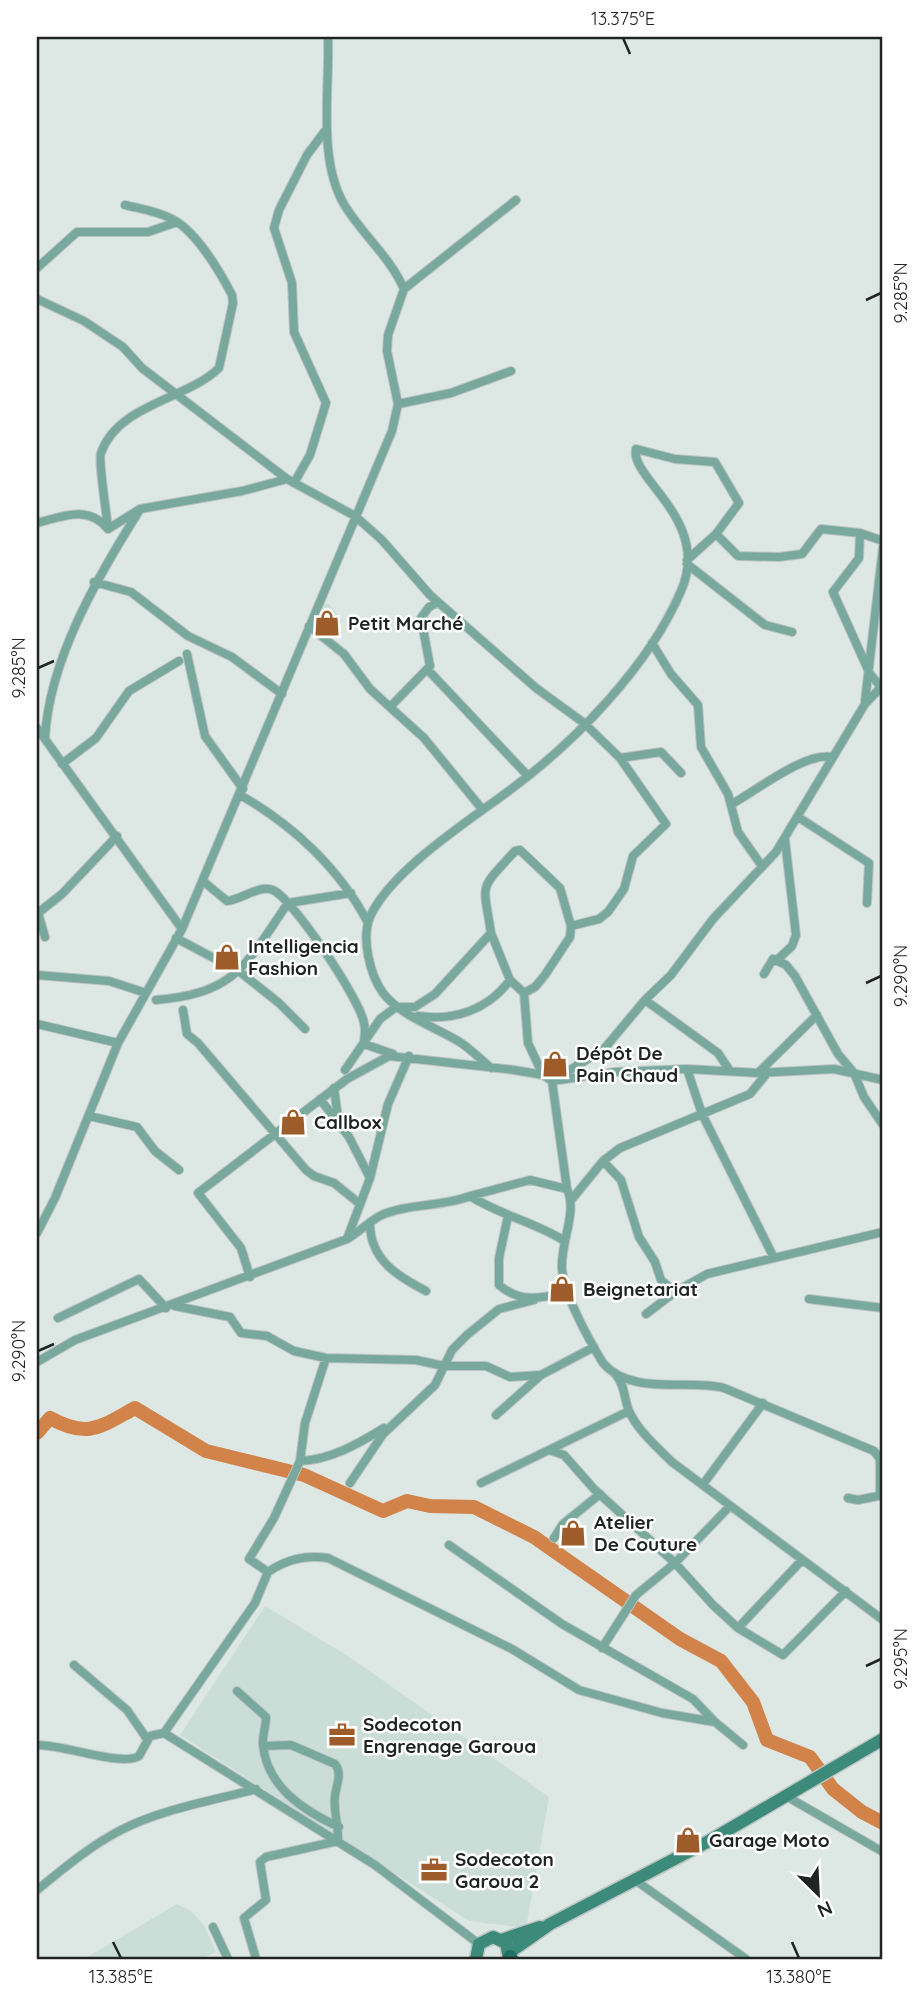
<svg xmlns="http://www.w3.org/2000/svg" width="920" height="1996" font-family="Quicksand,sans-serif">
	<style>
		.built { fill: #cbddd7 }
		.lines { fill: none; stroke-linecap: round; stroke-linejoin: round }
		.river { stroke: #d2834a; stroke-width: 14 }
		.minor-casing { stroke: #bbc4c1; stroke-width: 10 }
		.secondary-casing { stroke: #bbc4c1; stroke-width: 15 }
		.primary-casing { stroke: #bbc4c1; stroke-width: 17 }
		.minor { stroke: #79a99c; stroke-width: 8 }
		.secondary { stroke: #3c8b7a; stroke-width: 12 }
		.primary { stroke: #1e7261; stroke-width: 14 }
		.ticks { fill: none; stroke: #202423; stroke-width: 2.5 }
		.labels { text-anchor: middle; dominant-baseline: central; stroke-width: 5; stroke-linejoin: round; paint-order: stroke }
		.poi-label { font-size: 19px; font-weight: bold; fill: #202423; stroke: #fff; text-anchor: start }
		.neatline { fill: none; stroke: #202423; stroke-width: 2.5 }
		.ticks-label { font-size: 18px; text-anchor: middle; fill: #202423 }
	</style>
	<rect width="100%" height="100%" fill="#dde7e4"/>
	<path class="built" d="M322 604H329L342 620 330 639 312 626Z
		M265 1606 348 1656 549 1797 526 1928 469 1921 180 1735Z
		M177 1904 191 1911 204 1925 216 1952 199 1959H84Z"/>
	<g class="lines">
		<path class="river" d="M37 1433 50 1418C88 1439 100 1427 135 1408L206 1451 304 1475 383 1511 407 1501 430 1506 474 1507 534 1537 680 1639 721 1661 753 1702 767 1740 810 1757 833 1789 862 1812 883 1823"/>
		<g class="minor-casing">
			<path id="minor" d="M37 268 77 232H148L177 222
				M404 289 516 200
				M37 299 84 321 123 347 142 368 287 479
				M398 404 451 393 511 371
				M294 483 310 455 326 403 294 332 292 283 274 228 279 210 307 155 325 131
				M37 523C64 516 88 505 108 529
				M108 529 140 509 242 491 287 479 355 516 382 540 430 595 536 688 584 723 620 758 661 752 681 773
				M108 529C107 516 98 460 101 453 118 404 188 399 219 368L233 303 232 295C220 272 196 231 172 219 157 211 141 209 125 205
				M860 533 859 558 833 592 870 674 881 687
				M716 534 738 556 779 557 802 554 821 529 860 533 883 541
				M687 564 765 625 792 632
				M94 582 131 592 188 636 232 657 282 694
				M309 626 344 654 370 689 424 738 482 809
				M652 643 671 674 698 705 701 747 728 794 738 832 762 866
				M187 654 205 736 243 789
				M428 670 528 776
				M865 701 883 547
				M391 706 430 666 421 618 429 607 438 602
				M37 728 182 929
				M45 738C49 660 98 576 139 511
				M62 764 96 738 129 691 179 661
				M240 795C293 825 340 869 368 923
				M732 804C757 790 805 752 832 757
				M798 817 869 863 867 903
				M203 881 227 901C241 900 260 884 273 890 293 899 361 1001 364 1023 366 1029 364 1038 364 1044L393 1054
				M571 926 599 919 608 912 624 889 633 856 666 824 620 758
				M491 933 510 980 524 993
				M45 937 38 913 62 894 117 836
				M176 938 240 972 279 1003 305 1029
				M778 959 792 946 796 935 785 840
				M764 974 773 959 786 965 795 976 838 1054 854 1073 864 1097 883 1125
				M37 975 109 981 146 993
				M524 993 528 1043 543 1075
				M156 1000C237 993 245 965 288 903L351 893
				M645 1000 718 1053 730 1071
				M183 1010 187 1034 198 1043 306 1170 314 1176 334 1183 360 1204
				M418 1016C454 1021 488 1010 510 980
				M37 1024 118 1043
				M491 1068C480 1059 470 1048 458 1041 433 1026 401 1016 383 993 370 975 361 938 370 917 390 871 470 820 510 790 575 742 649 666 681 591 712 520 629 478 636 449L675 459 715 462 739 503 716 534 687 560
				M687 1069 702 1114 774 1258
				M345 1070 380 1019 396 1007H415L435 994 491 933C483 880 478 892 515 851L520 850 560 888 571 926 570 937 545 975 535 987 524 993
				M759 1072 817 1015
				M334 1088 338 1118
				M320 1099 349 1137 370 1178
				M89 1116 137 1127 155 1151 179 1170
				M603 1161 621 1180 639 1237 655 1262 661 1280 675 1292
				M470 1196 530 1180 567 1189
				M572 1199 603 1161 620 1148 750 1094 768 1072
				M508 1216 499 1258V1285C521 1304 542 1298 569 1292
				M370 1225C371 1260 397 1276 426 1291
				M37 1233 55 1198 118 1043 182 929 392 431 398 404 387 351 388 335 404 289C390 257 363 235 345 206 317 160 330 89 328 37
				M347 1239 370 1178 388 1104 409 1056
				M250 1277 241 1248 198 1193 347 1079 389 1056 514 1070 543 1075 552 1081 615 1072 687 1069 759 1073 834 1069 883 1080
				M809 1299 883 1308
				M175 1306 230 1317 241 1333 267 1336 294 1351 326 1358 416 1360 444 1366H486L510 1377 541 1375
				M646 1314 675 1292 707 1274 883 1232
				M58 1318 139 1279 166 1308
				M37 1362 75 1340 347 1239C360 1232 371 1219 384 1214 412 1203 442 1207 470 1196 500 1215 534 1222 563 1240
				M616 1375C625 1385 624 1399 629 1411 638 1431 657 1447 672 1462L883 1620
				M496 1415 541 1375 594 1347
				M549 1450 564 1455 594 1489 675 1563 713 1605 738 1628 783 1655 846 1591
				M300 1461C330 1460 358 1444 384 1428
				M350 1483 383 1434 435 1385 452 1350 467 1335 499 1309 534 1300
				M481 1483 629 1411
				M704 1483 763 1403
				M880 1495V1459L874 1451 724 1388C688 1379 631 1396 603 1363 589 1340 564 1295 562 1269 560 1243 578 1212 567 1189L552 1081 604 1049 645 1000 671 975 713 919 776 852 865 704 883 685
				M848 1498 858 1500 883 1495
				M554 1538 563 1524 600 1494
				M449 1545 562 1624 693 1699 715 1722
				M268 1572C287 1559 305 1555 328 1558L512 1649 579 1690 662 1713 715 1722 743 1745
				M738 1628 802 1560
				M602 1648 636 1595 675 1563 730 1506
				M74 1665 127 1710 147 1739
				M237 1691 266 1717C266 1727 262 1736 263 1745 267 1787 304 1811 339 1827
				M164 1733 255 1603 268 1572 249 1559 274 1518 300 1461 305 1423 326 1358
				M37 1745C62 1744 122 1767 139 1756L150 1736 164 1733 375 1865 479 1944
				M786 1796 883 1852
				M635 1880 746 1959
				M37 1890C64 1868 90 1846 121 1830 162 1809 211 1801 256 1789
				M213 1927 228 1959
				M256 1959 244 1918 266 1900 260 1862 266 1857 338 1841C339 1826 333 1811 335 1796 336 1785 343 1774 335 1764L291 1745 263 1746"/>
		</g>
		<g class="secondary-casing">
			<path id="secondary" d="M501 1940 540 1927
				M510 1952 550 1924 709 1841 883 1739
				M476 1959 479 1944 493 1937 506 1943 509 1959"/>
		</g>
		<g class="primary-casing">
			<path id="primary" d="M510 1957 511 1959"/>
		</g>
		<use href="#minor" class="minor"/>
		<use href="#secondary" class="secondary"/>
		<use href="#primary" class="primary"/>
	</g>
	<path class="ticks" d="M623 38 630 54M866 300 881 293M38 668 54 661M866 983 881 976M38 1351 54 1344M866 1666 881 1659M113 1942 121 1958M792 1942 799 1958"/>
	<defs>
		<g id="shop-bare" transform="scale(2.1)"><path d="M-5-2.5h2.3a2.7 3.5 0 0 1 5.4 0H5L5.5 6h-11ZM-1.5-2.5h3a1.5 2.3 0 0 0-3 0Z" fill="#9e5c2a" stroke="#fff" stroke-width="2.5" paint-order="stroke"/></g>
		<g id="office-bare" transform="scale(2.1)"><path d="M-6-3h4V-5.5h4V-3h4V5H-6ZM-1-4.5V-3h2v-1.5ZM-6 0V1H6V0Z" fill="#9e5c2a" stroke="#fff" stroke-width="2.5" paint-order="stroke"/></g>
	</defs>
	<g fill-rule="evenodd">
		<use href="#shop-bare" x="327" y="623"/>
		<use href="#shop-bare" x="227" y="957"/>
		<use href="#shop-bare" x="555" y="1064"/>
		<use href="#shop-bare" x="293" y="1122"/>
		<use href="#shop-bare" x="562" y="1289"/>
		<use href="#shop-bare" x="573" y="1533"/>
		<use href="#office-bare" x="342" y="1735"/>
		<use href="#shop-bare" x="688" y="1840"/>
		<use href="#office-bare" x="434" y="1870"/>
	</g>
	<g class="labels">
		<g class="poi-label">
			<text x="348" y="623">Petit Marché</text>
			<text x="248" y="946">Intelligencia<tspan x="248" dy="22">Fashion</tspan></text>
			<text x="576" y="1053">Dépôt De<tspan x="576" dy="22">Pain Chaud</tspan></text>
			<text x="314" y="1122">Callbox</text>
			<text x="583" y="1289">Beignetariat</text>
			<text x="594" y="1522">Atelier<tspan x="594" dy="22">De Couture</tspan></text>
			<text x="363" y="1724">Sodecoton<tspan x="363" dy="22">Engrenage Garoua</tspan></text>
			<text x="709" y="1840">Garage Moto</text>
			<text x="455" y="1859">Sodecoton<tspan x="455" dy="22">Garoua 2</tspan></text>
		</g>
	</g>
	<rect width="920" height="1996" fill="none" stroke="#ffffff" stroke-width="77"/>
	<g transform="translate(818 1894) rotate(156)" stroke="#ffffff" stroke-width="5" paint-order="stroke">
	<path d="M0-5L12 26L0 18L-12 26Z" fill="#202423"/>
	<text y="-10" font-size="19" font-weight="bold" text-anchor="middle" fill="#202423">N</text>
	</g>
	<rect x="38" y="38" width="843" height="1920" class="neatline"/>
	<g class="ticks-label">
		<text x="623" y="25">13.375°E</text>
		<text transform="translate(901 293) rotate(-90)" y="6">9.285°N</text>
		<text transform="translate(19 668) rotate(-90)" y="6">9.285°N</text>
		<text transform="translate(901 976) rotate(-90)" y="6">9.290°N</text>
		<text transform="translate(19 1351) rotate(-90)" y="6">9.290°N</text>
		<text transform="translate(901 1659) rotate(-90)" y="6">9.295°N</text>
		<text x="121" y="1983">13.385°E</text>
		<text x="799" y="1983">13.380°E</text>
	</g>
</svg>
